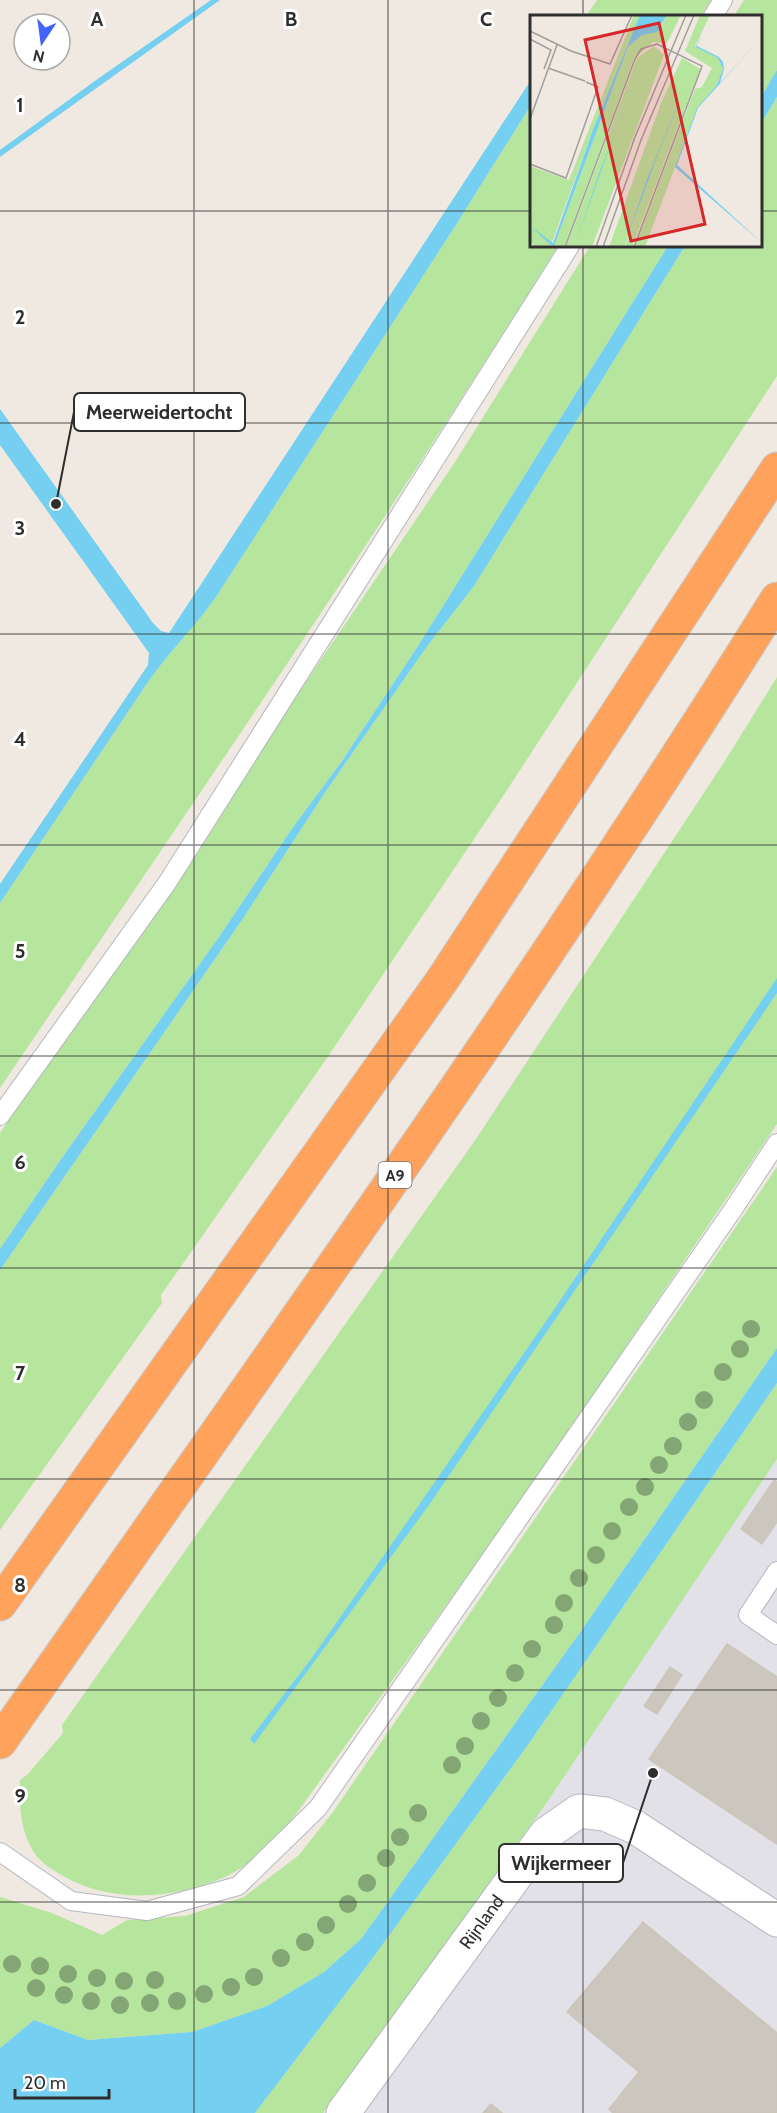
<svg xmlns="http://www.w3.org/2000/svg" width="777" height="2113" font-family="Cabin,sans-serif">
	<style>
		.industrial { fill: #e3e1e8 }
		.green { fill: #b6e59e }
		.water { fill: #75cff0 }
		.building { fill: #cbc7bf; stroke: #cbc5ba; stroke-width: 1.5 }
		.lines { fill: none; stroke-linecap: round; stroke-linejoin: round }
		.lane-casing { stroke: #b4b7c1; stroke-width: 20 }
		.street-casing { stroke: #b4b7c1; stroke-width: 35 }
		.highway-casing { stroke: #c9c9c9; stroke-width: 35 }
		.lane { stroke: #fff; stroke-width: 18 }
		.street { stroke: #fff; stroke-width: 33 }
		.highway { stroke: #ffa35c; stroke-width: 33 }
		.tree { fill: #84a574 }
		.grid { fill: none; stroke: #2e2e2e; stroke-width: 1.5; stroke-opacity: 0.55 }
		.labels { text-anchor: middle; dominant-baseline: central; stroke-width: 6; stroke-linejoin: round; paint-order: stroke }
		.shield { fill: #fff; stroke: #6d6d6d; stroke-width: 1.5 }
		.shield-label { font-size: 16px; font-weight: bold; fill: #2e2e2e }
		.street-label { font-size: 18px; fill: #2e2e2e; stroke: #fff }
		.inset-road { fill: none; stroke: #a29e99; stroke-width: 1.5 }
		.view { fill: #d62828; fill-opacity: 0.15; stroke: #d62828; stroke-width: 3 }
		.inset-edge { fill: none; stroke: #2e2e2e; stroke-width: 3 }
		.grid-label { font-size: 20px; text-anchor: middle; font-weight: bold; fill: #2e2e2e; stroke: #fff; stroke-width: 6; stroke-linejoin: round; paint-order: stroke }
		.leader { fill: none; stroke: #2e2e2e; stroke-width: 2 }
		.callout-dot { fill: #2e2e2e; stroke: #fff; stroke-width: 2 }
		.callout { fill: #fff; stroke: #2e2e2e; stroke-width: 2 }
		.callout-label { font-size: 20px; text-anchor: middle; font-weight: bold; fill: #2e2e2e }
	</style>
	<rect width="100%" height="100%" fill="#efe9e1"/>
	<path class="industrial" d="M777 1395V2113H7L225 2074 389 1972Z"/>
	<path class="green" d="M597 0H711L701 16H586Z
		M744 0H777V70L761 97 760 16H734Z
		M777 97V376L507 790 327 1058 161 1295 162 1303 0 1530V1270L244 917 326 791 428 645 474 586 685 246H760L761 124Z
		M531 105V246H558C380 532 189 809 0 1088V903L148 682C169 652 195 627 216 597L454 228Z
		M590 246H668L418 646 342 761 291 830 219 937 59 1162 0 1249V1133L457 459Z
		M777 677V1124L555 1451 433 1624 286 1828C268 1847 248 1866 225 1877 175 1899 113 1904 65 1877 54 1871 39 1862 33 1851 20 1829 19 1804 20 1780L28 1774 63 1733 62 1725 476 1139 723 764Z
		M777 1167V1348L581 1631 361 1939 324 1972 267 2006 192 2032 88 2040 34 2020 0 2048V1897L52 1913 102 1935 127 1920 185 1916 244 1897 299 1855 333 1812Z
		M777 1383V1459L545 1805 323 2113H255L372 1959 530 1742Z"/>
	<path class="water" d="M211 0H220L0 157V150L99 78Z
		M777 70V97L761 124V97Z
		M531 80V105L454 228 216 597C195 627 169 652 148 682L0 903V884L148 665 149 653 0 445V409L153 623 161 631 169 633Z
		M668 246H685L474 586 428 645 326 791 244 917 0 1270V1249L59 1162 219 937 291 830 342 761 418 646Z
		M777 978V993L429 1505 254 1744 250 1739 311 1659 412 1515 549 1317Z
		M777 1348V1383L530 1742 372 1959 255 2113H0V2048L34 2020 88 2040 192 2032 267 2006 324 1972 361 1939 581 1631Z"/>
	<path class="building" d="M774 1480 777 1482V1522L762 1544 741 1529Z
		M727 1644 777 1677V1844L649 1759Z
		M670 1667 682 1675 657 1714 644 1706Z
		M643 1922 777 2033V2113H613L609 2109 639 2072 567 2012Z
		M491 2104 502 2113H483Z"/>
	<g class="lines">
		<g class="lane-casing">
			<path id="lane" d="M713 16 723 0
				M0 1116 167 883 570 246
				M777 1571 748 1615 777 1635
				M0 1852 71 1901 147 1911 238 1886 318 1808 732 1211 777 1143"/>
		</g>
		<g class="street-casing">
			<g id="street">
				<path id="s1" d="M343 2113 546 1834 579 1811 605 1814 635 1827 777 1920"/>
			</g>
		</g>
		<g class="highway-casing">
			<path id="highway" d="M0 1604 443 979 777 469
				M0 1742C264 1364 533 990 777 599"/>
		</g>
		<use href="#lane" class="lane"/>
		<use href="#street" class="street"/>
		<use href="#highway" class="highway"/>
	</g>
	<g class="tree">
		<circle cx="751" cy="1329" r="9"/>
		<circle cx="740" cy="1349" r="9"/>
		<circle cx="723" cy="1372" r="9"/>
		<circle cx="704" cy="1400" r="9"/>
		<circle cx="688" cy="1422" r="9"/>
		<circle cx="673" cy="1446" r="9"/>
		<circle cx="659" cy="1465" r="9"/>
		<circle cx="645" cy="1487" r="9"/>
		<circle cx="629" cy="1507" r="9"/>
		<circle cx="612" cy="1531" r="9"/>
		<circle cx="596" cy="1555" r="9"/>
		<circle cx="579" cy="1578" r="9"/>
		<circle cx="564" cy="1603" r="9"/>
		<circle cx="554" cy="1625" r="9"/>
		<circle cx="532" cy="1649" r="9"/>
		<circle cx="515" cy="1673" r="9"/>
		<circle cx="498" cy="1698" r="9"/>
		<circle cx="481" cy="1721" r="9"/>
		<circle cx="465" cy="1746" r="9"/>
		<circle cx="452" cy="1765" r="9"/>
		<circle cx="418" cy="1813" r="9"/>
		<circle cx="400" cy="1837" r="9"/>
		<circle cx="386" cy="1858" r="9"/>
		<circle cx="367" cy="1883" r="9"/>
		<circle cx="348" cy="1904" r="9"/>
		<circle cx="326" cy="1925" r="9"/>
		<circle cx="305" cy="1942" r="9"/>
		<circle cx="281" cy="1958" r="9"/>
		<circle cx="12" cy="1964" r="9"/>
		<circle cx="40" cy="1966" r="9"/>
		<circle cx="68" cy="1974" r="9"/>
		<circle cx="254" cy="1977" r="9"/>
		<circle cx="97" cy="1978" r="9"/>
		<circle cx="155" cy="1980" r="9"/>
		<circle cx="124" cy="1981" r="9"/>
		<circle cx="231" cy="1987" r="9"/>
		<circle cx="36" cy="1988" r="9"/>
		<circle cx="204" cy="1994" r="9"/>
		<circle cx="64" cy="1995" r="9"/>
		<circle cx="91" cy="2001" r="9"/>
		<circle cx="177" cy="2001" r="9"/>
		<circle cx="150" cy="2003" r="9"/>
		<circle cx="120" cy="2005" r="9"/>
	</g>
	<path class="grid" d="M194 0V2113M388 0V2113M583 0V16M0 211H531M760 211H777M583 246V2113M0 423H777M0 634H777M0 845H777M0 1056H777M0 1268H777M0 1479H777M0 1690H777M0 1902H777"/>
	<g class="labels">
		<rect class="shield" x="378.5" y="1162" width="33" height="26" rx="4.5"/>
		<g class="shield-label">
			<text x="395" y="1175">A9</text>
		</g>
		<g class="street-label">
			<text stroke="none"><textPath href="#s1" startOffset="236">Rijnland</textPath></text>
		</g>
	</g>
	<g transform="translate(530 15)">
		<rect width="232" height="232" fill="#efe9e1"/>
		<path d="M104 0H110L64 112 21 230 24 231 98 32 112 20 130 14 137 0H151L137 28 123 27 104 44 34 232H6L0 227V151L39 165ZM170 0H180L165 31 188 43 193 54 187 70 167 93 115 232H105L165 74 172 72 182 53 155 36ZM124 31 134 40 62 232H36L107 43ZM152 43 170 54 102 232H95L120 157 94 232H79L131 88Z" fill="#b6e59e"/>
		<path d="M110 0H137L127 17 112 20 98 32 24 231 21 230 0 211 23 228 64 112ZM173 14 167 31 189 42 193 47 194 54 190 68 232 22 168 93 147 150 232 228 145 152 115 232 167 93 187 70 193 54 188 43 166 32ZM113 48 80 131 44 232 71 153ZM157 67 126 144 94 232 117 164Z" fill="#75cff0"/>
		<path class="inset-road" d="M0 16 41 36 80 49 102 0M0 24 21 35 14 54M18 53 55 66M0 104 27 30M0 149 36 163 68 72 56 67M35 232 105 44 111 34 127 29 172 51 104 232M66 232 105 122 156 0M73 232 111 125 164 0"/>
		<path class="view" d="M129 8 175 209 101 226 55 25Z"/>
		<rect width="232" height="232" class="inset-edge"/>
	</g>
	<g class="grid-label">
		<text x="97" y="26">A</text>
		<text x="291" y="26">B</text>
		<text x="486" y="26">C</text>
		<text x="20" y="112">1</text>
		<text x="20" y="324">2</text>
		<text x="20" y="535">3</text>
		<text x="20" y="746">4</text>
		<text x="20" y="958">5</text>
		<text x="20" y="1169">6</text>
		<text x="20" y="1380">7</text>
		<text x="20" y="1592">8</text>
		<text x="20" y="1803">9</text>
	</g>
	<path class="leader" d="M56 504L74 412M653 1773L623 1863"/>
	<g class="callout-dot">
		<circle cx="56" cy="504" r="6"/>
		<circle cx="653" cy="1773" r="6"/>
	</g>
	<g class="callout">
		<rect x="74" y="393" width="171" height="38" rx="6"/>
		<rect x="499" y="1844" width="124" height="38" rx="6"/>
	</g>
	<g class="callout-label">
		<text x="159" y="419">Meerweidertocht</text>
		<text x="561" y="1870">Wijkermeer</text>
	</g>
	<g transform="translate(42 42) rotate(193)"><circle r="28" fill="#ffffff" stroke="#ababab" stroke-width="1.5"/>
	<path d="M0-4.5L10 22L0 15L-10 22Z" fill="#4264fb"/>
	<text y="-9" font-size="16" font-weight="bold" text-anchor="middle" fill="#2e2e2e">N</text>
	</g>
	<path d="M15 2089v9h94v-9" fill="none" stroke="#2e2e2e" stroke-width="3"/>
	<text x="24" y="2089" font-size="18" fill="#2e2e2e" stroke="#ffffff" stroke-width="4.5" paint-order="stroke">20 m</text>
</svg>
